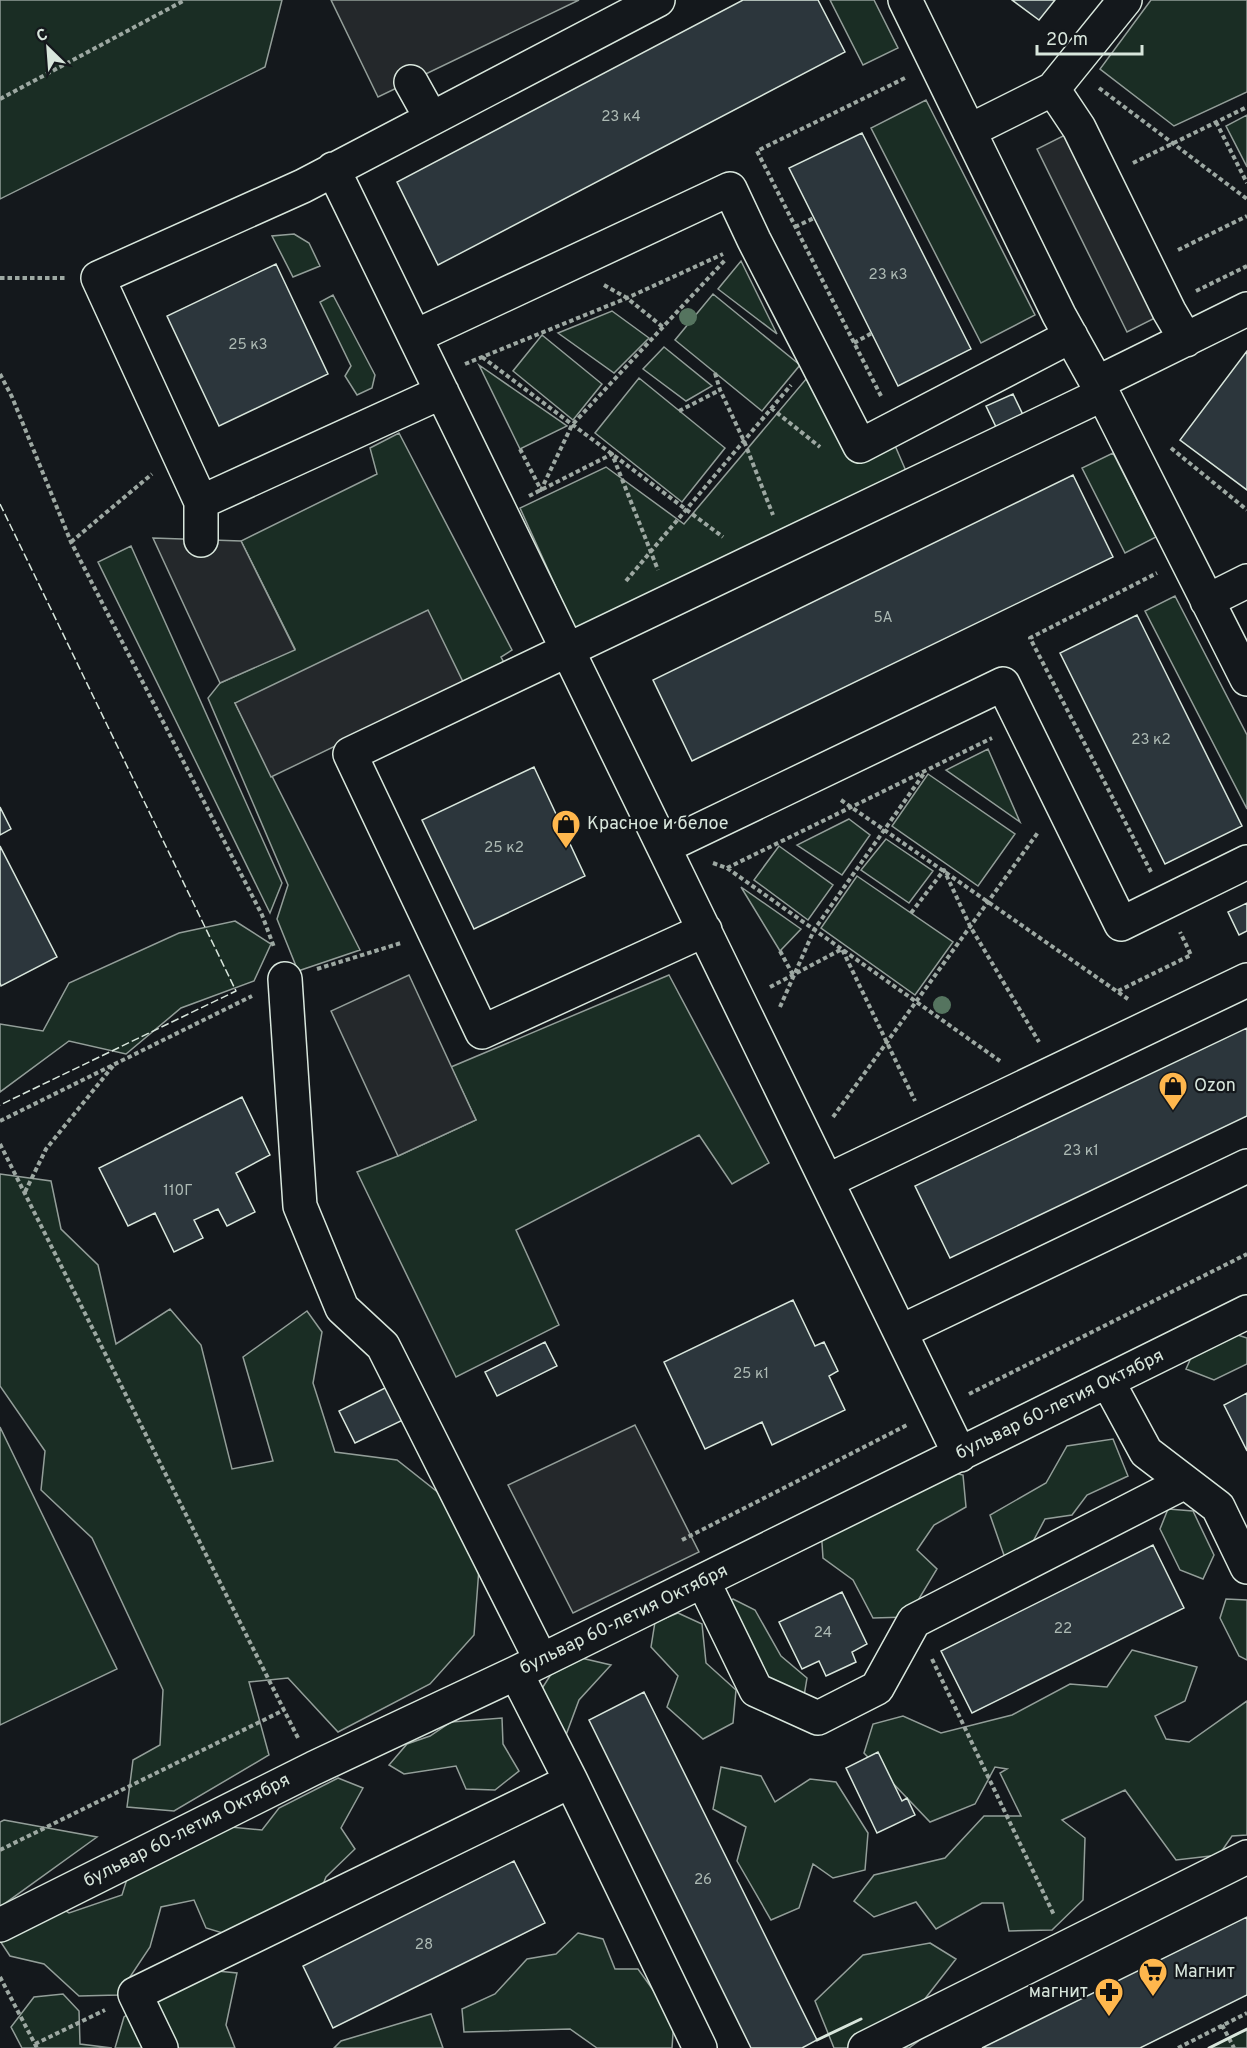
<svg xmlns="http://www.w3.org/2000/svg" width="1247" height="2048" font-family="Overpass,sans-serif">
	<style>
		.green { fill: #1a2d24; stroke: #939e99; stroke-width: 1.5 }
		.parking { fill: #24282b; stroke: #939e99; stroke-width: 1.5 }
		.building { fill: #2c363c; stroke: #d8e6dc; stroke-width: 1.5 }
		.lines { fill: none; stroke-linecap: round; stroke-linejoin: round }
		.minor-casing { stroke: #d8e6dc; stroke-width: 36 }
		.path { stroke: #9da8a2; stroke-width: 4; stroke-dasharray: 4.5 3; stroke-linecap: butt }
		.minor { stroke: #14181c; stroke-width: 33 }
		.fence { stroke: #d8e6dc; stroke-width: 1.5; stroke-dasharray: 8 3; stroke-linecap: butt }
		.wall { stroke: #d8e6dc; stroke-width: 3 }
		.tree { fill: #55745f }
		.labels { text-anchor: middle; dominant-baseline: central; stroke-width: 4.5; stroke-linejoin: round; paint-order: stroke }
		.number-label { font-size: 15px; fill: #adbab4 }
		.poi-label { font-size: 18px; fill: #d8e6dc; stroke: #14181c; text-anchor: start }
		.street-label { font-size: 18px; fill: #d8e6dc; stroke: #14181c }
	</style>
	<rect width="100%" height="100%" fill="#14181c"/>
	<path class="green" d="M0 0H282L265 67 0 199Z
		M830 0H874L898 48 863 65Z
		M1151 0H1247V92L1174 126 1100 69Z
		M926 100 1035 315 981 343 871 128Z
		M1247 115V167L1226 126Z
		M294 234 309 243 320 266 293 277 272 236Z
		M741 261 777 334 718 289Z
		M713 294 800 365 762 411 675 340Z
		M333 295 375 375 372 388 357 395 345 376 351 366 320 302Z
		M612 311 649 338 614 373 558 333Z
		M542 335 602 384 573 420 513 371Z
		M664 347 712 386 686 401 643 369Z
		M479 365 567 426 520 449Z
		M812 372 852 456 893 441 909 478 575 629 520 508 606 467 684 524Z
		M639 378 725 448 682 502 595 433Z
		M399 433 512 650 501 657 518 688 235 703 360 950 298 971 277 919 288 885 208 698 220 683 295 649 241 541 377 474 370 448Z
		M1113 453 1156 537 1125 553 1082 468Z
		M131 546 282 883 270 913 98 562Z
		M1175 596 1247 735V809L1145 611Z
		M988 749 1020 822 946 770Z
		M928 774 1015 834 978 886 892 826Z
		M849 819 870 835 842 875 797 845Z
		M886 839 933 871 909 903 861 870Z
		M779 846 833 885 808 920 754 880Z
		M857 876 953 942 915 995 821 928Z
		M741 887 801 929 780 951Z
		M235 921 271 944 254 981 181 1008 126 1054 69 1041 0 1092V1024L43 1031 69 983 179 933Z
		M669 975 769 1163 732 1184 699 1135 516 1230 559 1325 456 1377 357 1172 398 1156 476 1120 451 1067Z
		M0 1174 51 1181 61 1229 98 1265 116 1344 170 1309 201 1345 232 1469 273 1461 243 1357 307 1311 322 1332 313 1383 335 1452 397 1460 440 1494 480 1555 474 1635 430 1684 338 1732 288 1678 249 1682 269 1755 174 1811 127 1807 133 1760 160 1745 163 1690 92 1538 41 1490 45 1451 0 1386Z
		M1222 1330 1247 1338V1364L1214 1380 1186 1369 1198 1342Z
		M0 1427 117 1669 0 1725Z
		M1113 1439 1128 1476 1087 1495 1072 1515 1045 1519 1029 1549 1005 1558 990 1515 1046 1483 1067 1446Z
		M916 1464 963 1475 966 1507 934 1525 917 1550 937 1569 908 1617 873 1618 853 1580 823 1558 821 1528Z
		M1168 1509 1193 1511 1214 1555 1203 1579 1180 1570 1160 1529Z
		M733 1599 755 1610 781 1656 807 1678 803 1702 768 1713 720 1605Z
		M1226 1599 1247 1600V1660L1239 1656 1220 1618Z
		M678 1613 702 1624 706 1663 736 1690 733 1723 703 1739 667 1707 678 1676 651 1647 655 1622Z
		M1132 1650 1197 1667 1185 1701 1155 1716 1166 1739 1189 1742 1247 1701V1835L1232 1836 1219 1855 1176 1860 1125 1790 1062 1820 1085 1838 1083 1900 1052 1930 1009 1931 1003 1903H982L936 1929 916 1902 874 1917 854 1901 874 1875 945 1858 984 1816H1021L1000 1773 1007 1769 995 1767 975 1804 930 1822 864 1753 873 1724 903 1716 941 1733 1012 1715 1070 1684 1107 1687Z
		M564 1654 611 1665 579 1700 566 1735 543 1739 539 1693Z
		M502 1718 503 1744 519 1771 495 1790 466 1789 456 1766 404 1774 389 1765 407 1744 430 1736 451 1722Z
		M721 1767 761 1776 775 1802 810 1779 836 1782 868 1833 865 1870 833 1878 813 1864 799 1908 771 1920 737 1861 746 1827 713 1809Z
		M338 1778 363 1788 341 1828 355 1849 326 1877 312 1912 259 1944 206 1928 194 1900 161 1907 150 1947 118 1995 79 1996 44 1964 10 1956 0 1941 41 1895 69 1913 122 1895 131 1866 210 1825 262 1830 279 1808Z
		M4 1820 97 1837 0 1907V1822Z
		M578 1933 603 1939 615 1969H638L674 2019 672 2048H597L570 2029 464 2032 462 2009 495 1994 527 1959 556 1954Z
		M930 1943 956 1959 924 2000 932 2031 909 2048H834L815 2001 863 1955Z
		M217 1971 237 1973 226 2025 235 2048H115L124 2017 167 1988Z
		M63 1994 79 2011 80 2044 112 2048H22L11 2027 34 1997Z
		M431 2014 443 2048H334L341 2041Z
		M1247 2029V2048H1209Z"/>
	<path class="parking" d="M331 0H579L378 97Z
		M1079 128 1169 311 1127 332 1037 149Z
		M153 538 241 541 295 650 220 683Z
		M428 610 464 684 271 777 235 703Z
		M409 975 476 1120 398 1156 331 1011Z
		M635 1425 699 1552 573 1613 508 1485Z"/>
	<path class="building" d="M743 0H818L845 52 438 265 397 182Z
		M1012 0H1055L1039 20Z
		M862 133 971 349 898 386 789 168Z
		M276 264 328 374 219 426 167 316Z
		M1247 351V490L1180 440Z
		M1013 394 1024 417 997 429 986 406Z
		M1073 475 1113 557 692 761 653 680Z
		M1137 615 1242 826 1165 864 1060 653Z
		M534 767 585 876 474 929 422 820Z
		M0 807 11 829 0 835Z
		M0 846 57 957 1 986 0 983Z
		M1247 903V931L1239 935 1228 912Z
		M1247 1028V1116L950 1258 915 1186Z
		M242 1097 270 1155 236 1173 255 1212 227 1226 218 1209 194 1220 203 1238 174 1252 155 1213 128 1226 99 1168Z
		M793 1300 815 1346 824 1342 838 1371 829 1376 845 1410 772 1445 762 1422 705 1449 664 1362Z
		M545 1342 557 1366 497 1396 485 1372Z
		M387 1387 403 1420 355 1443 339 1411Z
		M1247 1393V1451L1224 1405Z
		M1153 1545 1184 1608 972 1713 941 1651Z
		M842 1592 867 1644 852 1652 856 1662 826 1676 819 1661 802 1669 779 1622Z
		M644 1692 817 2040 802 2048H751L589 1720Z
		M878 1752 902 1801 907 1798 915 1815 877 1833 846 1768Z
		M514 1861 545 1923 333 2028 303 1966Z
		M1247 1917V1995L1140 2048H982Z
		M1247 1917V1995L1140 2048H982Z"/>
	<g class="lines">
		<g class="minor-casing">
			<path id="minor" d="M905 0 1059 315 1103 394 1247 679
				M411 82 431 118
				M1053 89 1125 0
				M969 131 1053 89 1079 128 1169 311 1186 340
				M333 169 960 1455
				M416 336 730 189 754 240 860 446 1071 336
				M1097 383 1247 309
				M442 392 201 502 98 278 303 186 658 0
				M201 502V540
				M1207 601 1247 581
				M664 847 1003 684 1121 924 1247 862
				M705 930 482 1032 350 754 1103 394
				M285 979 300 1206 342 1308 383 1346 541 1660
				M827 1181 1247 980
				M900 1332 1247 1166
				M1108 1382 1146 1452 1218 1507 1247 1567
				M703 1581 756 1690 818 1718 877 1688 914 1621 1185 1482
				M516 1673 571 1781 700 2048
				M0 1925 314 1768 516 1673 1247 1312
				M161 2048 135 1994 571 1781
				M865 2048 1247 1857"/>
		</g>
		<path class="path" d="M1099 88 1247 199
			M0 99 185 0
			M1216 122 1247 183
			M1133 163 1247 107
			M795 227 814 218
			M1178 250 1247 216
			M0 278H65
			M604 285 627 298 664 328
			M1196 291 1247 266
			M854 343 872 333
			M482 357 723 537
			M465 364 627 298 723 254
			M715 373 720 390 744 441 773 515
			M0 374 12 397 71 542 262 915 274 947
			M881 396 757 151 905 78
			M771 408 820 447
			M679 411 720 390
			M1171 448 1247 510
			M520 449 541 490 572 425 726 259
			M529 496 612 454 658 570
			M71 542 152 474
			M626 581 791 385
			M841 800 1128 999
			M713 863 727 868 1000 1061
			M727 868 992 738
			M1151 872 1030 638 1157 573
			M911 913 944 870 970 926 1039 1042
			M780 951 793 975
			M317 969 401 943
			M770 987 842 949 915 1101
			M1118 991 1191 955 1180 932
			M780 1007 814 930 925 772
			M833 1117 1039 831
			M0 1121 252 996
			M0 1144 298 1738
			M25 1192 46 1149 113 1066
			M969 1394 1247 1254
			M682 1540 909 1424
			M932 1659 1054 1915
			M0 1850 284 1710
			M0 1977 37 2048
			M1222 2025 1234 2048
			M35 2044 105 2010
			M1178 2048 1247 2013"/>
		<use href="#minor" class="minor"/>
		<path class="fence" d="M0 504 236 991 0 1105"/>
		<path class="wall" d="M817 2040 861 2019
			M1209 2048 1247 2029"/>
	</g>
	<g class="tree">
		<circle cx="688" cy="317" r="9"/>
		<circle cx="942" cy="1005" r="9"/>
	</g>
	<defs>
		<g id="shop-pin" transform="scale(1.5)"><path d="M0 17L-7.5 6A9.5 9.5 0 1 1 7.5 6Z" fill="#ffb74d" stroke="#14181c"/><path d="M-5-2.5h2.3a2.7 3.5 0 0 1 5.4 0H5L5.5 6h-11ZM-1.5-2.5h3a1.5 2.3 0 0 0-3 0Z" fill="#111"/></g>
		<g id="supermarket-pin" transform="scale(1.5)"><path d="M0 17L-7.5 6A9.5 9.5 0 1 1 7.5 6Z" fill="#ffb74d" stroke="#14181c"/><path d="M-6-5.5h2.5l.6 2H6L4.5 2H-2.5L-4.4-4H-6ZM-1.5 3.2a1.3 1.3 0 1 0 .1 0ZM3 3.2a1.3 1.3 0 1 0 .1 0Z" fill="#111"/></g>
		<g id="pharmacy-pin" transform="scale(1.5)"><path d="M0 17L-7.5 6A9.5 9.5 0 1 1 7.5 6Z" fill="#ffb74d" stroke="#14181c"/><path d="M-2-6h4v4h4v4h-4v4h-4v-4h-4v-4h4Z" fill="#111"/></g>
	</defs>
	<g fill-rule="evenodd">
		<use href="#shop-pin" x="566" y="824"/>
		<use href="#shop-pin" x="1173" y="1086"/>
		<use href="#supermarket-pin" x="1153" y="1972"/>
		<use href="#pharmacy-pin" x="1109" y="1992"/>
	</g>
	<g class="labels">
		<g class="number-label">
			<text x="621" y="117">23 к4</text>
			<text x="888" y="275">23 к3</text>
			<text x="248" y="345">25 к3</text>
			<text x="883" y="618">5А</text>
			<text x="1151" y="740">23 к2</text>
			<text x="504" y="848">25 к2</text>
			<text x="1081" y="1151">23 к1</text>
			<text x="178" y="1191">110Г</text>
			<text x="751" y="1374">25 к1</text>
			<text x="1063" y="1629">22</text>
			<text x="823" y="1633">24</text>
			<text x="703" y="1880">26</text>
			<text x="424" y="1945">28</text>
		</g>
		<g class="poi-label">
			<text x="587" y="824">Красное и белое</text>
			<text x="1194" y="1086">Ozon</text>
			<text x="1174" y="1972">Магнит</text>
			<text x="1088" y="1992" text-anchor="end">магнит</text>
		</g>
		<g class="street-label">
			<text transform="translate(1060 1405) rotate(-26)">бульвар 60-летия Октября</text>
			<text transform="translate(624 1620) rotate(-26)">бульвар 60-летия Октября</text>
			<text transform="translate(187 1831) rotate(-27)">бульвар 60-летия Октября</text>
		</g>
	</g>
	<g transform="translate(48 48) rotate(335)" stroke="#14181c" stroke-width="4.5" paint-order="stroke">
	<path d="M0-4.5L10 22L0 15L-10 22Z" fill="#d8e6dc"/>
	<text y="-9" font-size="16" font-weight="bold" text-anchor="middle" fill="#d8e6dc">С</text>
	</g>
	<path d="M1037 45v9h105v-9" fill="none" stroke="#d8e6dc" stroke-width="3"/>
	<text x="1046" y="45" font-size="18" fill="#d8e6dc" stroke="#14181c" stroke-width="4.5" paint-order="stroke">20 m</text>
</svg>
